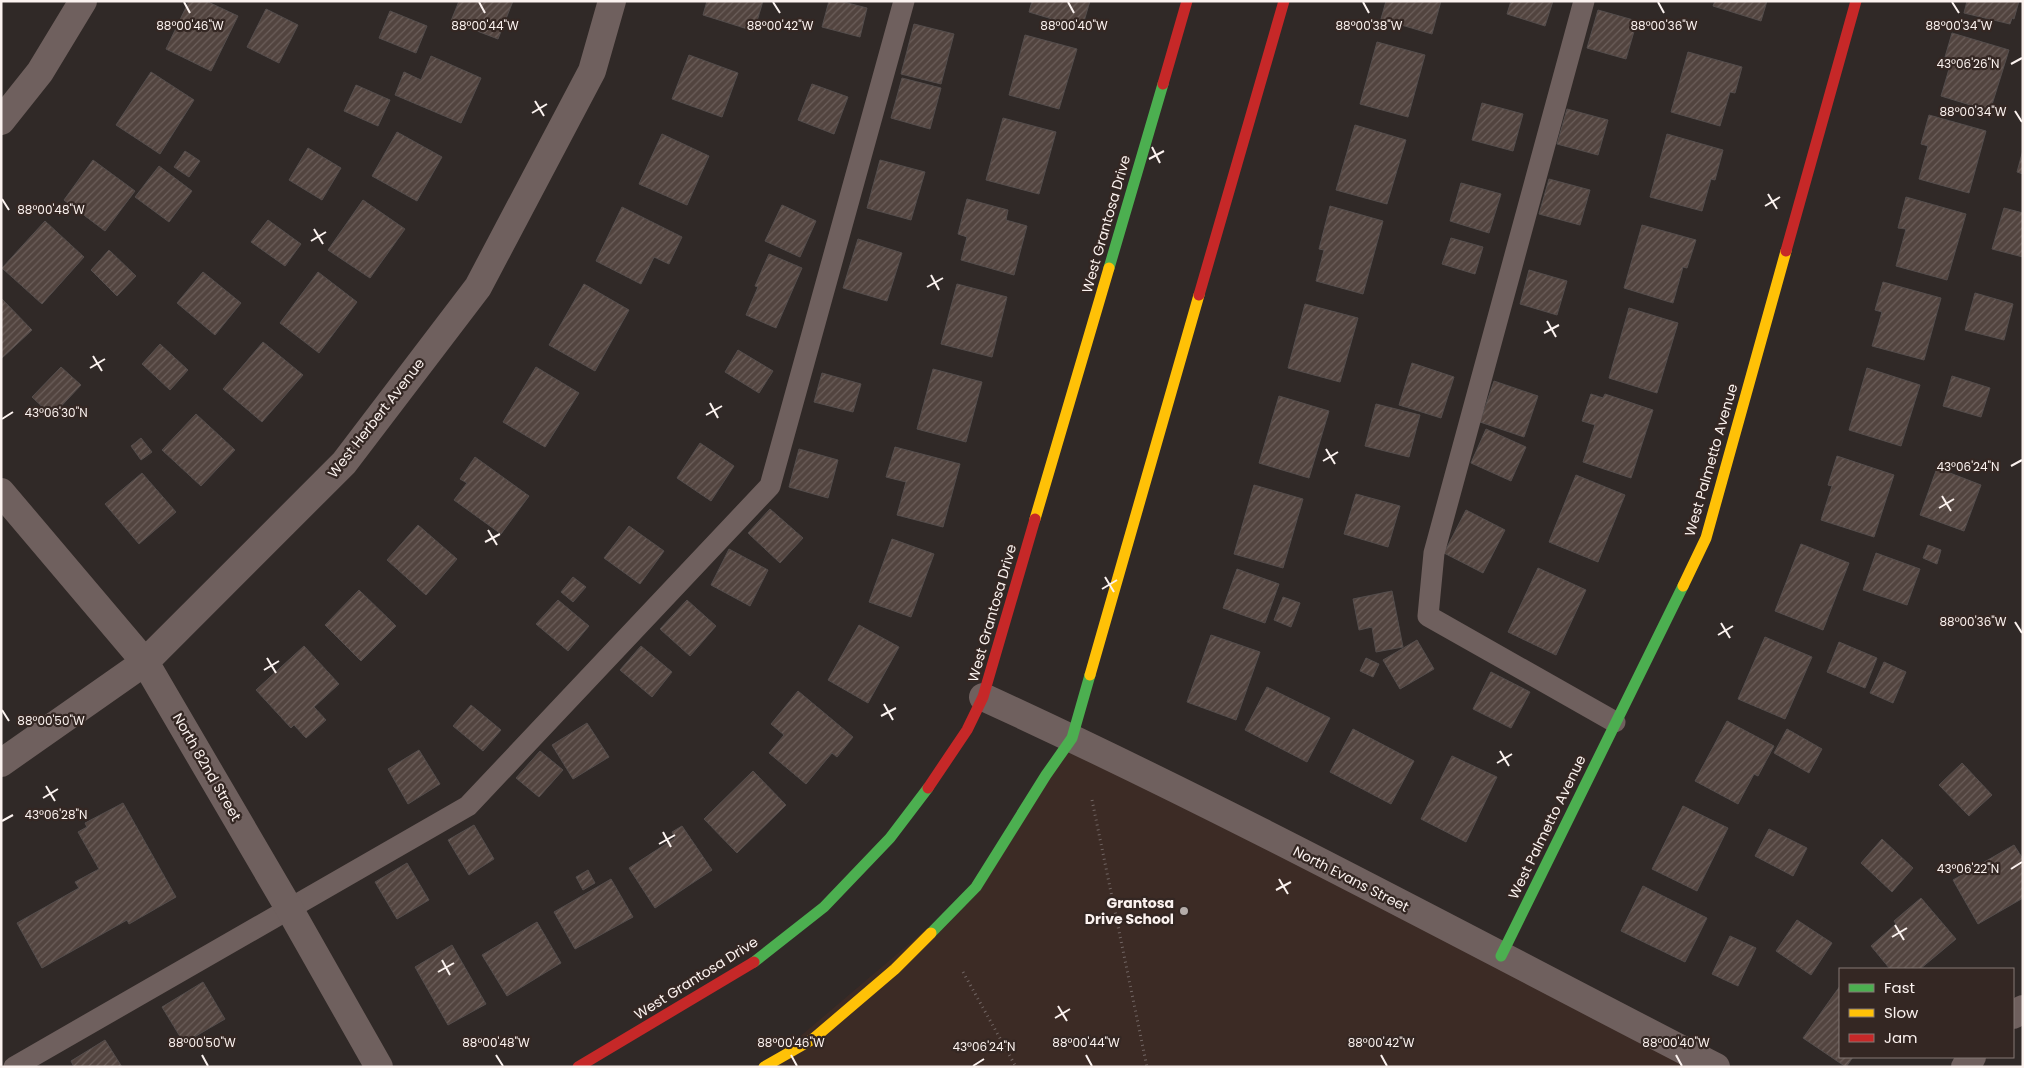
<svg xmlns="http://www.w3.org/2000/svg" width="2024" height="1068" font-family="Poppins,sans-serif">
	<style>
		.built { fill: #3c2b25 }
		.building { fill: url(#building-hatch); stroke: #544d4c }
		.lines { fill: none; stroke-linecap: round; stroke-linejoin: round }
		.path { stroke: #716563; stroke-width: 3; stroke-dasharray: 1 4; stroke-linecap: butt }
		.lane { stroke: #6f605e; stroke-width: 21 }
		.street { stroke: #6f605e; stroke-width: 28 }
		.fast { stroke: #4caf50; stroke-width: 11 }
		.slow { stroke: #ffc107; stroke-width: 11 }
		.jam { stroke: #c62828; stroke-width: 11 }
		.ticks { fill: none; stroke: #fbf2ef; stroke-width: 2 }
		.poi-dot { fill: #b4aca9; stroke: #342723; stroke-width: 2 }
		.labels { text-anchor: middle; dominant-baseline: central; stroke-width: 4.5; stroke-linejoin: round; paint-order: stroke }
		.street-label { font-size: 14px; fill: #fbf2ef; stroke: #342723 }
		.poi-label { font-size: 14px; font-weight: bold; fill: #fbf2ef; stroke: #342723; text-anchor: end }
		.ticks-label { font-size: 12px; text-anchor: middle; fill: #fbf2ef; stroke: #342723; stroke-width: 4.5; stroke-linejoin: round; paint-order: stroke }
	</style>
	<defs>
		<pattern id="building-hatch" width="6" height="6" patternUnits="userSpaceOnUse" patternTransform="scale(1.25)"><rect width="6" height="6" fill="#52443f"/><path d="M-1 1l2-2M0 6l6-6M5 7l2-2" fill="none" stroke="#6c5f5b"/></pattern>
	</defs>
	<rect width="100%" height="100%" fill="#302927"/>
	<path class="built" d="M1072 738 1716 1067H764L976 887Z"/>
	<path class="building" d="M189 1H206L238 16 211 71 166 49Z
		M459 1H513L498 39 451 21Z
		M707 1H763L754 31 703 15Z
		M829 1H840L867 8 860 37 822 27Z
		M1032 1H1090L1082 28 1029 12Z
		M1386 1H1441L1432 34 1381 19Z
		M1511 1H1553L1545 26 1507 14Z
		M1715 1H1767L1761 21 1713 6Z
		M1967 1H2019L2014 19 2012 18 2010 24 1964 13Z
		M266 9 298 25 279 63 247 47Z
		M1598 10 1637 21 1626 59 1587 48Z
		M390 11 427 26 416 53 379 38Z
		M914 24 954 34 941 84 901 74Z
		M1952 33 2009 50 1990 111 1941 96 1952 59 1945 57Z
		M1025 35 1077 49 1059 109 1009 95Z
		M1377 42 1425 55 1408 117 1360 104Z
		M1688 52 1742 67 1735 93 1730 92 1720 126 1671 112Z
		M689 55 738 73 722 117 672 99Z
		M431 56 481 78 461 123 395 95 404 72 421 80Z
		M151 72 194 100 160 154 116 125Z
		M902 78 941 88 930 129 891 118Z
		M812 84 848 97 834 134 798 120Z
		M356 85 390 100 378 126 344 111Z
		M1482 103 1523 114 1513 151 1472 140Z
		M1567 109 1608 120 1598 155 1557 144Z
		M1929 115 1986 131 1969 193 1919 179 1928 146 1921 144Z
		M1003 118 1056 132 1039 194 986 180Z
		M1355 125 1406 140 1387 204 1336 190Z
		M397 132 442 157 417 201 372 176Z
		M662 134 709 156 687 205 639 184Z
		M1667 134 1723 150 1715 180 1711 179 1702 211 1650 197Z
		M308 148 341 168 322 200 289 180Z
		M2023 150V174L2017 172Z
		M185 151 200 161 189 177 174 167Z
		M93 160 135 191 105 231 64 200Z
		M880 160 925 172 911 220 867 208Z
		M159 166 192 191 169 222 135 197Z
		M1549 179 1590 190 1580 225 1539 214Z
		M1461 183 1501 194 1489 233 1450 221Z
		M1906 197 1966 214 1947 280 1896 266 1906 229 1898 228Z
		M967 199 1008 210 1006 220 1027 226 1014 275 961 260 967 237 958 234Z
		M363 200 405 229 370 278 328 250Z
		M782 205 816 221 800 257 765 241Z
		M1330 206 1383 221 1363 294 1316 281 1324 250 1319 249Z
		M622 207 682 237 669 264 654 257 641 284 596 261Z
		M2004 208 2023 213V257L1992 249Z
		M268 220 301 244 285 266 251 242Z
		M45 221 84 257 42 304 2 268Z
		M1642 225 1696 240 1687 268 1683 267 1673 303 1624 288Z
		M1451 238 1483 247 1475 274 1442 264Z
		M858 239 902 253 887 301 843 288Z
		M109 250 136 276 117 296 91 270Z
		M769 254 802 268 776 328 746 315 758 287 755 286Z
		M1529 270 1567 281 1557 315 1520 304Z
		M203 272 241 303 215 335 177 303Z
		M318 272 357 302 319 353 280 323Z
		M1883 282 1941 298 1924 360 1872 346 1882 312 1875 310Z
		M584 284 629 310 595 371 549 345Z
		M957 284 1007 297 992 357 941 344Z
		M1975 293 2013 304 2004 340 1965 330Z
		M1 298 32 330 1 359Z
		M1305 304 1358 318 1340 382 1288 368Z
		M1629 308 1678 323 1657 393 1609 378Z
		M263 342 303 375 262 422 223 389Z
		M160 344 188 370 170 390 142 364Z
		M738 350 773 371 759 393 725 372Z
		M1412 363 1454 377 1441 418 1399 405Z
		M61 367 81 385 52 416 32 397Z
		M536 367 579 393 545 447 503 422Z
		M1867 368 1920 385 1901 446 1849 430Z
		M933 369 982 382 966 442 917 429Z
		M822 373 861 384 853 412 814 402Z
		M1952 376 1990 388 1981 417 1943 406Z
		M1494 381 1538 396 1524 437 1480 422Z
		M1591 394 1603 398 1605 394 1653 410 1631 478 1583 462 1595 425 1582 421Z
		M1279 396 1329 411 1309 478 1259 463Z
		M1376 404 1420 415 1409 457 1365 446Z
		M196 414 235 450 201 486 162 450Z
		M1486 429 1526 447 1511 481 1471 463Z
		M141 438 152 452 141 460 131 446Z
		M700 443 734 466 711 501 677 478Z
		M895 447 960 464 943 527 897 515 906 482 886 477Z
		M799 449 838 460 828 498 789 487Z
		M1837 456 1894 475 1874 537 1821 520 1832 486 1828 485Z
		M475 457 529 496 501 534 454 500 467 483 460 479Z
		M1937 468 1981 485 1964 531 1920 515Z
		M142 473 176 512 139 544 105 504Z
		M1576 475 1625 495 1598 562 1549 542Z
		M1254 485 1303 499 1283 568 1234 554Z
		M1356 494 1400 506 1388 547 1344 534Z
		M770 509 803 538 780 563 748 533Z
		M1466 510 1505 530 1483 573 1444 553Z
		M418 525 457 559 426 595 387 560Z
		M629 526 664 551 640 584 604 558Z
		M892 539 934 554 911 617 869 602Z
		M1801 544 1849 563 1823 630 1775 611Z
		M1928 545 1941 550 1937 564 1923 558Z
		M729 549 768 570 750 606 711 585Z
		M1876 553 1920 569 1907 605 1863 590Z
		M1538 568 1586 590 1556 655 1508 632Z
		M1237 569 1279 584 1265 623 1223 608Z
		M573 577 586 587 573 602 561 592Z
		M359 590 396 626 361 661 325 625Z
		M1392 591 1403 647 1376 652 1372 627 1359 630 1353 599Z
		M1283 597 1300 603 1291 627 1274 620Z
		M558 600 589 626 568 651 536 624Z
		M687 600 716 626 690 656 660 629Z
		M859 625 899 647 868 703 828 680Z
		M1211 635 1260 652 1236 720 1187 702Z
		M1765 637 1812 657 1785 719 1738 699Z
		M1417 640 1434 669 1400 689 1383 660Z
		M1839 642 1877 658 1865 688 1827 672Z
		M304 646 339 684 314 707 326 720 306 738 294 725 291 728 256 690Z
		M641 646 672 672 652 697 620 670Z
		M1366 658 1379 664 1373 677 1360 671Z
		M1884 662 1906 672 1893 703 1870 693Z
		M1491 672 1530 692 1511 728 1473 709Z
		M1267 687 1330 718 1307 762 1245 730Z
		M798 691 853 737 837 757 832 753 806 784 769 753 784 735 771 724Z
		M471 705 501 730 483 751 453 726Z
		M1727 721 1774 746 1758 776 1754 774 1738 804 1695 781Z
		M587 723 609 757 573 779 552 745Z
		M1353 729 1414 761 1391 804 1330 772Z
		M1787 729 1822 749 1809 773 1774 753Z
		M419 750 440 784 408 804 388 769Z
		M540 751 563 770 539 797 516 778Z
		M1452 756 1497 777 1466 842 1421 819Z
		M1962 763 1992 795 1969 816 1939 785Z
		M753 771 786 805 737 853 704 819Z
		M123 803 176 897 129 924 127 920 42 968 17 923 79 888 75 882 99 869 78 832 87 827 85 823Z
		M1683 806 1728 828 1697 891 1652 869Z
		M474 825 494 859 469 875 448 840Z
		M682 826 712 870 655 908 629 868 675 838 672 832Z
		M1769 829 1807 848 1793 876 1755 856Z
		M1882 839 1913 868 1892 892 1861 863Z
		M2014 845 2023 859V898L1978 924 1953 880Z
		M407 863 429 900 397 919 375 882Z
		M588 870 595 883 583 890 576 877Z
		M611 879 633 917 575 949 554 912Z
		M1643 886 1707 918 1685 962 1621 931Z
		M1921 898 1956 939 1920 969H1890L1871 946 1896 924 1894 921Z
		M1797 920 1832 943 1811 975 1776 951Z
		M537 922 561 963 507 996 482 955Z
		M1730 936 1756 948 1738 986 1712 974Z
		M452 945 486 1004 448 1025 415 967Z
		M203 982 225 1019 184 1043 162 1007Z
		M1840 986V1057H1853L1846 1067 1803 1038Z
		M105 1040 122 1067H74L71 1061Z"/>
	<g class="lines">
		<path class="path" d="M1092 800 1147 1067
			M963 972 1016 1067"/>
		<path class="lane" d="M1584 1 1434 553 1428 616 1615 722
			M14 1067 468 806 770 486 904 1"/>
		<path class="street" d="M1 121 40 72 83 1
			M1 492 145 662 290 910 379 1067
			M983 697C1232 811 1473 942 1716 1067
			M1 763 145 662 344 463 478 287 592 71 612 1
			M2013 1015 2023 1009
			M1965 1067 1972 1057"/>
		<path class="fast" d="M1109 268 1163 84
			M931 933 976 887 1046 775 1072 738 1090 675
			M1501 956 1683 586
			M754 962 824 907 890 838 928 788"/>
		<path class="slow" d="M1035 519 1109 268
			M1683 586 1706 538 1786 251
			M1090 675 1199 295
			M764 1067 813 1039 895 969 931 933"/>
		<path class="jam" d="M1163 84 1187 1
			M1786 251 1856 1
			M1199 295 1284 1
			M928 788 967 730 983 697 1035 519
			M578 1067 754 962"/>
	</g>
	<path class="ticks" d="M184 2 190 13M479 2 485 13M773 2 780 13M1068 2 1074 13M1363 2 1369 13M1658 2 1664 13M1952 2 1959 13M2011 64 2022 58M535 101 544 116M2015 111 2022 122M532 113 547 104M1152 147 1160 163M1149 159 1164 151M1768 194 1777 209M2 199 9 210M1765 206 1780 197M314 229 323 244M311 241 326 232M931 275 939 290M927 287 943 278M1547 321 1556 337M1544 333 1559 325M93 356 102 371M90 368 105 359M710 403 718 418M706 415 722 406M2 419 13 412M1326 449 1335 464M1323 461 1338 452M2011 466 2022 460M1942 496 1951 511M1939 508 1954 499M488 530 497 545M485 542 500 534M1105 577 1114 592M1102 589 1117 580M2015 622 2022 633M1721 623 1730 638M1718 635 1733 626M267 658 276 673M264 670 279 661M884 704 893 720M2 710 9 721M881 716 896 708M1500 751 1509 766M1497 763 1512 754M46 786 55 801M43 798 58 789M2 821 13 815M663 832 671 847M659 844 675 835M2011 869 2022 862M1279 879 1288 894M1276 890 1291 882M1895 925 1904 940M1892 937 1907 928M442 960 450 975M438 972 454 963M1058 1006 1067 1021M1055 1018 1070 1009M202 1055 208 1066M496 1055 503 1066M791 1055 797 1066M1086 1055 1092 1066M1381 1055 1387 1066M1676 1055 1682 1066M973 1066 984 1059"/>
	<circle class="poi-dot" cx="1184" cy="911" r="5"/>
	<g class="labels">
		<g class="street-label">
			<text transform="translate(1106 224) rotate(-74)">West Grantosa Drive</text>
			<text transform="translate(376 418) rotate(-52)">West Herbert Avenue</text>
			<text transform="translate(1711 460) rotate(-74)">West Palmetto Avenue</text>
			<text transform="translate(992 613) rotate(-74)">West Grantosa Drive</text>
			<text transform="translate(207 767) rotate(60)">North 82nd Street</text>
			<text transform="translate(1547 827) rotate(-64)">West Palmetto Avenue</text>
			<text transform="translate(1351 879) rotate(27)">North Evans Street</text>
			<text transform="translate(696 978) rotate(-32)">West Grantosa Drive</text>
		</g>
		<g class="poi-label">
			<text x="1174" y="903">Grantosa<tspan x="1174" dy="16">Drive School</tspan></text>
		</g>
	</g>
	<g class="ticks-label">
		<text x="190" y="30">88°00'46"W</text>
		<text x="485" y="30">88°00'44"W</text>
		<text x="780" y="30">88°00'42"W</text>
		<text x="1074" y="30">88°00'40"W</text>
		<text x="1369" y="30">88°00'38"W</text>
		<text x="1664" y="30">88°00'36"W</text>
		<text x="1959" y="30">88°00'34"W</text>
		<text x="1968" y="68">43°06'26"N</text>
		<text x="1973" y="116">88°00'34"W</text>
		<text x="51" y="214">88°00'48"W</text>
		<text x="56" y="417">43°06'30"N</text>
		<text x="1968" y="471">43°06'24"N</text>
		<text x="1973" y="626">88°00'36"W</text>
		<text x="51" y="725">88°00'50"W</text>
		<text x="56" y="819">43°06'28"N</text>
		<text x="1968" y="873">43°06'22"N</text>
		<text x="202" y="1047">88°00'50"W</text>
		<text x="496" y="1047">88°00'48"W</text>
		<text x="791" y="1047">88°00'46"W</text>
		<text x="1086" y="1047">88°00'44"W</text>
		<text x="1381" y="1047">88°00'42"W</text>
		<text x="1676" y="1047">88°00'40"W</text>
		<text x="984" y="1051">43°06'24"N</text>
	</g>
	<rect width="2024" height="1068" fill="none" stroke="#fbf2ef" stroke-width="5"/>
	<rect x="1839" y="968" width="175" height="90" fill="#342723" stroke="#847875"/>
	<rect x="1849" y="984" width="25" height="8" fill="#4caf50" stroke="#847875"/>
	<text x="1884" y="993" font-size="15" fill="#fbf2ef">Fast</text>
	<rect x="1849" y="1009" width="25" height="8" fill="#ffc107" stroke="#847875"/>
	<text x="1884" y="1018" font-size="15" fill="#fbf2ef">Slow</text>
	<rect x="1849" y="1034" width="25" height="8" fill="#c62828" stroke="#847875"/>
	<text x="1884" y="1043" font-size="15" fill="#fbf2ef">Jam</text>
</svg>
